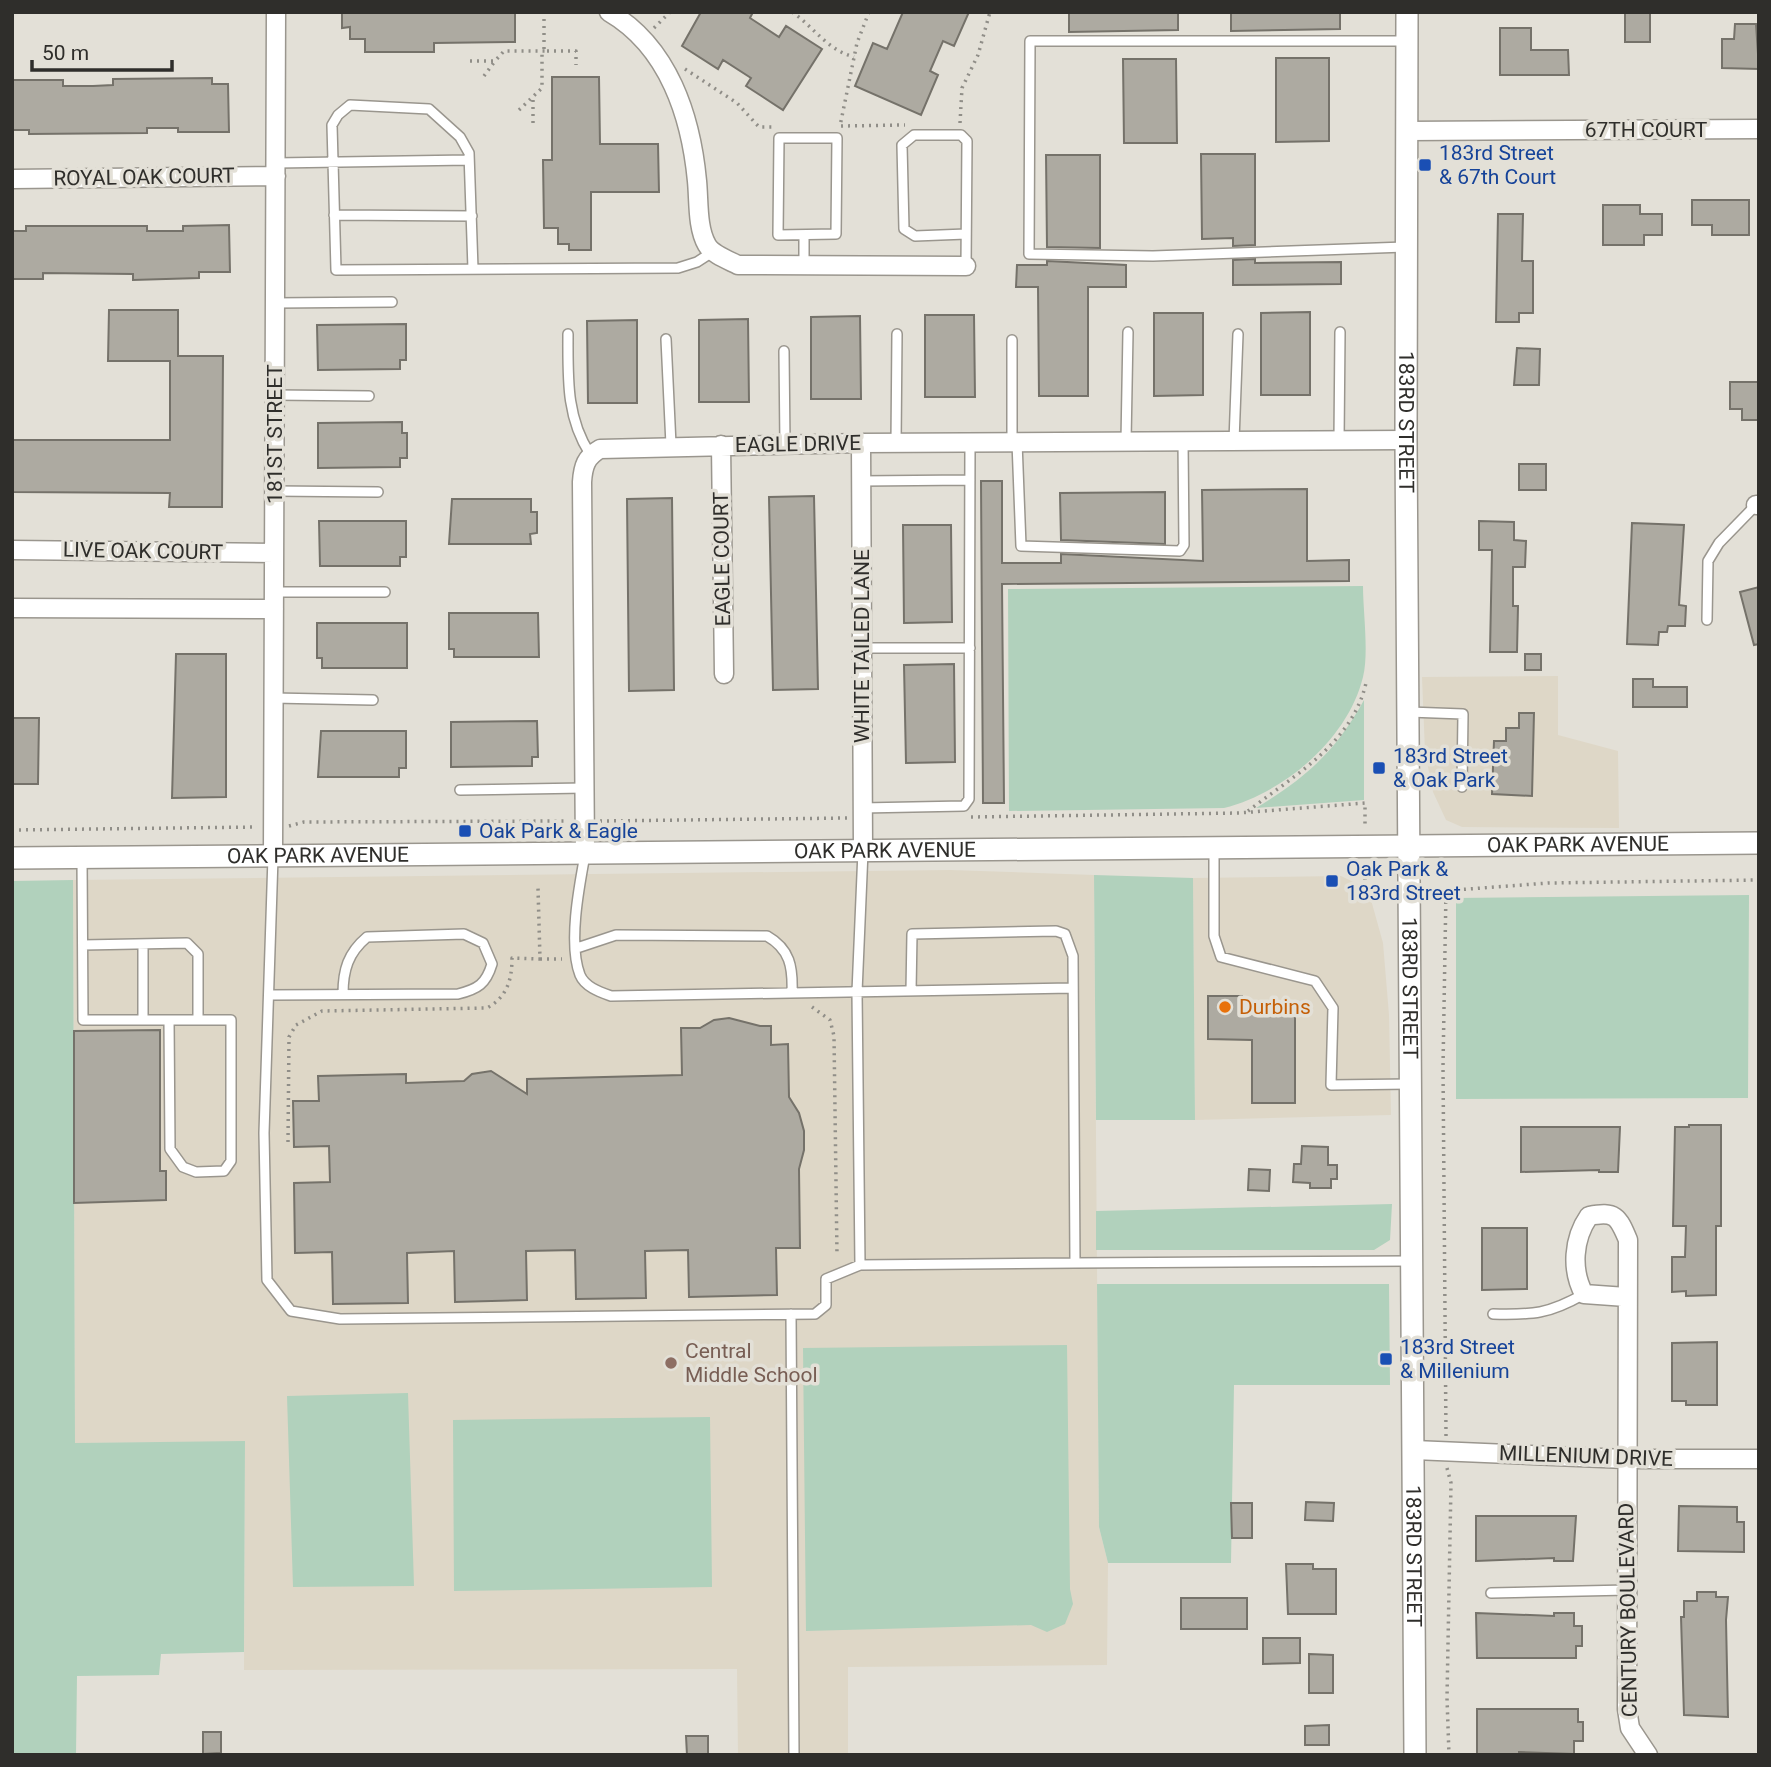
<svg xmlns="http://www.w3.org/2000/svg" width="1771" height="1767" font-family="Roboto,sans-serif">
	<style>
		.built { fill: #ded7c7 }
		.green { fill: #b1d1bc }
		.building { fill: #adaaa1; stroke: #75726a; stroke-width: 2 }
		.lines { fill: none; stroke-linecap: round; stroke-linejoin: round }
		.service-casing { stroke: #9a968e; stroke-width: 12 }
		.minor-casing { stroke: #9a968e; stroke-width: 21 }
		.tertiary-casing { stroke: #9a968e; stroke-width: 24 }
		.path { stroke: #908e88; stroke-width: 3.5; stroke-dasharray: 2 5; stroke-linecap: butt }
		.service { stroke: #fff; stroke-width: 9 }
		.minor { stroke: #fff; stroke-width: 18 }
		.tertiary { stroke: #fff; stroke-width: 21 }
		.transit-dot { fill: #1a4fb4; stroke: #e3e0d7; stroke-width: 2.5 }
		.food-dot { fill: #e8710a; stroke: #e3e0d7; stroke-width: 2.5 }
		.education-dot { fill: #8d6e63; stroke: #e3e0d7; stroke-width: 2.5 }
		.labels { text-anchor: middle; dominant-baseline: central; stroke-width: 7; stroke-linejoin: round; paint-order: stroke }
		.street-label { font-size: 21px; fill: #2f2e2b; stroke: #e3e0d7 }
		.transit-label { font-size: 21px; fill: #164399; stroke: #e3e0d7; text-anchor: start }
		.food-label { font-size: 21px; fill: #c56008; stroke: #e3e0d7; text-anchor: start }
		.education-label { font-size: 21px; fill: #785e54; stroke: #e3e0d7; text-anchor: start }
	</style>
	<rect width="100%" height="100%" fill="#e3e0d7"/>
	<path class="built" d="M1558 676V735L1618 751 1619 828 1462 827 1446 820 1433 792 1425 752 1422 677Z
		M950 870 1094 875 1099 1527 1108 1563 1107 1665 848 1667V1755H738L737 1669 244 1670 245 1442 75 1443 73 880Z
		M1341 876 1368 889 1383 943 1389 1015 1391 1115 1195 1120 1193 878Z"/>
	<path class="green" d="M1363 586C1363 612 1369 653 1363 677 1348 739 1284 793 1224 808L1009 811 1008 589Z
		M1364 700V800L1256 808C1306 778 1336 751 1364 700Z
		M1094 875 1193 878 1195 1120H1096Z
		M73 880 75 1443 245 1441 244 1652 161 1654 159 1675 77 1676 76 1755H12V881Z
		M1749 895 1748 1098 1456 1099V898Z
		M1392 1204 1390 1240 1374 1250H1096V1211Z
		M1097 1284H1389L1390 1385H1234L1231 1563H1108L1099 1527Z
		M1067 1345 1070 1589 1073 1604 1065 1624 1047 1632 1031 1625 806 1631 803 1348Z
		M408 1393 414 1586 293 1587 287 1396Z
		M710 1417 712 1587 454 1591 453 1420Z"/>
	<path class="building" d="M342 12H515V42L434 43V52H365V39H350V27L342 28Z
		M701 12H753L750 18 779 37 786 26 822 49 783 110 746 86 751 78 723 60 718 69 682 46Z
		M903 12H969L954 46 943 41 930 71 938 75 921 115 855 86 873 43 887 49Z
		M1069 12H1178V30L1069 32Z
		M1231 12H1340V29L1231 31Z
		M1625 12H1650V42H1625Z
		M1735 24H1756L1759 69 1722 68V39H1734Z
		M1500 28H1531V50H1568L1569 75H1500Z
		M1276 58H1329V141L1276 142Z
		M1123 59H1176L1177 143H1124Z
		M552 77H599L600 144H658L659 192H591V250H569V244H558V228H544L543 160H552Z
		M212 78V84H228L229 132H178V128H147V133L29 134V130H12V80H63V86H93L113 85V79Z
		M1201 154H1255V245L1233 246V238L1202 239Z
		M1046 155H1100V248L1047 247Z
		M1692 200H1749V235H1712V225H1692Z
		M1603 205H1640V214H1662V235H1644V245H1603Z
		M1498 214H1523L1522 261H1533V313H1519V322H1496Z
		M229 225 230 272H199V278L133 280V274L43 273V279H12V231H26V226H147V231H183V226Z
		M1255 259V263L1341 262V284L1233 285V260Z
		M1047 261 1126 265V287H1088V396H1039L1038 287H1016L1017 265H1047Z
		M109 310H178V356H223L222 507H169L170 493 12 492V440H170V361H108Z
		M1310 312V395H1261V313Z
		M1154 313H1203V395L1154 396Z
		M925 315H974L975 397H925Z
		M860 316 861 399H811V317Z
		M748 319 749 402H699V320Z
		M637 320V403H588L587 321Z
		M406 324V360H400V369L318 370 317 325Z
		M1517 348 1540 349 1539 385H1514Z
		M1730 382H1759V420H1742V409H1730Z
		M402 422V433H407V458H400V467L318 468V423Z
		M1519 464H1546V490H1519Z
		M981 481H1002V563H1061V554L1203 561 1202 490 1307 489V561L1349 560V581L1002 584 1004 803H983Z
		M1165 492V544L1061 540 1060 493Z
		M814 496 818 689 773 690 769 497Z
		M672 498 674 690 629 691 627 499Z
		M452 499H531V512H537V533L530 534 531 544H449Z
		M319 521H406V557H400V566H320Z
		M1479 521 1514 522V540L1526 541 1525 567H1513V606H1518L1517 652H1490L1492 550H1479Z
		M1632 523 1684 525 1679 605 1686 606 1685 626H1668L1667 632H1659L1658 645 1627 644Z
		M903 525H951L952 622 904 623Z
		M1759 587V644L1754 645 1740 592Z
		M449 613H538L539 657H454V649H449Z
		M317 623H407V668H322V658H317Z
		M176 654H226V797L172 798Z
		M1525 654H1541V670H1525Z
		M954 664 955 762 906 763 904 665Z
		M1633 679H1653V687H1687V707H1633Z
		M1519 713H1534L1532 796 1492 794 1494 741H1506V728H1519Z
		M12 718H39L38 784H12Z
		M537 721 538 757H532V766L451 767V722Z
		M321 731H406V768H399V777H318Z
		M1208 996H1242V1009H1295V1103H1252V1040L1208 1039Z
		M729 1018 760 1026H771V1045L788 1044 789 1097 799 1113 804 1131V1150L799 1169 800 1248H776L777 1295 689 1297 688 1250 645 1251 646 1298 576 1299 575 1250 526 1251 527 1300 455 1302 454 1251 407 1253 408 1303 333 1304 332 1252 295 1253 294 1183 330 1182 329 1146 294 1147 293 1101H319L318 1076 406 1074V1083L464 1081 472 1074 491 1071 527 1094V1079L682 1075 681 1028H700L714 1020Z
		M160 1030V1171H166V1200L74 1203V1031Z
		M1689 1125H1721V1226H1716V1295L1686 1296V1291L1672 1292V1257H1685L1686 1226H1673L1675 1127H1689Z
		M1521 1127H1620L1618 1172H1599V1170L1521 1172Z
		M1302 1146 1328 1147V1165H1337V1179H1331V1188H1310V1183L1293 1182 1294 1164H1301Z
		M1249 1169 1270 1170 1269 1191 1248 1190Z
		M1482 1228H1527V1289L1482 1290Z
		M1717 1342V1405H1686V1401H1672V1343Z
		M1306 1502 1334 1503 1333 1521 1305 1520Z
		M1231 1503H1252V1538H1232Z
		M1679 1506 1737 1507V1522H1744V1552L1678 1551Z
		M1476 1516H1576L1573 1561H1554V1558L1476 1561Z
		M1286 1564H1313V1569H1336V1614H1288Z
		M1697 1592H1716V1597H1728L1726 1620 1728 1717 1684 1715 1681 1617H1684V1601H1697Z
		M1181 1598H1247V1629H1181Z
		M1476 1613 1554 1616V1613H1574V1626H1582V1646H1576V1658H1477Z
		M1263 1638H1300V1663L1263 1664Z
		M1309 1654 1333 1655V1693H1309Z
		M1477 1709H1578V1722H1583V1741H1574V1754L1519 1752V1755H1477Z
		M1329 1725V1745H1305V1726Z
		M203 1732H221V1753L203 1754Z
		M686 1736H708V1755H687Z"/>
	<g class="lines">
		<g class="service-casing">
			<path id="service" d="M779 138H837L836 234 778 235Z
				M276 163 469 160
				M334 215 472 216
				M804 235V265
				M1405 247 1153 256 1029 254 1030 41H1407
				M966 266 967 141 961 135H914L902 145 904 229 915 236 966 234
				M473 269 469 153 460 137 429 109 350 105 338 115 332 125 336 270 678 268 697 262 714 251
				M275 303 392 302
				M568 334C568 378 566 417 590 454
				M666 339 671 445
				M784 351 785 445
				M275 395 369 396
				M1339 440 1340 332
				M1126 441 1128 332
				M1234 441 1238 334
				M1012 442V340
				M1017 442 1021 546 1180 551 1184 545 1183 441
				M896 443 897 334
				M861 481 970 480
				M274 491 378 492
				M274 592H385
				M1707 620 1708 561 1719 543 1756 505
				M862 648H970
				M273 698 373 700
				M1409 712 1463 714 1462 787
				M460 790 585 788
				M862 808 964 806 969 799 970 442
				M1214 847V936L1221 957 1315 981 1333 1008 1331 1085 1410 1084
				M863 851 857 992 860 1265 1075 1263 1073 956 1065 934 1056 931 912 934 911 991
				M585 855C579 887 568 944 580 975 585 987 600 992 611 996L1072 988
				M273 857 264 1133 267 1280 291 1311 340 1319 815 1314 826 1305V1279L860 1265
				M82 858 83 1020H231V1161L224 1171 196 1172 183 1167 170 1149 169 1020
				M143 944V1020
				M83 945 187 943 198 954V1020
				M577 948 616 935 767 936C790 949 793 967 792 993
				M270 995 458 994C478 989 486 984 492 964L483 943 464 934 367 937C348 953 343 970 343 994
				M1075 1263 1410 1261
				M791 1314 794 1755
				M1493 1314C1533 1315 1549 1314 1584 1294
				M1491 1593 1628 1590"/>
		</g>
		<g class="minor-casing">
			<path id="minor" d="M609 12C669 47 691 117 697 181 699 201 697 228 707 245 712 254 728 260 738 265L966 266
				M1407 131 1759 129
				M12 179 276 176
				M861 443 863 849
				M721 445 724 674
				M1756 505H1759
				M12 550 274 553
				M12 608 274 609
				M585 852 582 482C583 466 586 457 600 449L861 443 1406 440
				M273 855 276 12
				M1626 1297 1584 1294C1571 1270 1573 1239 1589 1216 1615 1211 1618 1216 1628 1240L1627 1709 1630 1728 1648 1755
				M1414 1450 1626 1459H1759"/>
		</g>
		<g class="tertiary-casing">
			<g id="tertiary">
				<path id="s1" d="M1407 12 1406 440 1415 1755"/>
				<path id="s2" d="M12 858 1759 843"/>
			</g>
		</g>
		<path class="path" d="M544 12V51H576V65
			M792 12C814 27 827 50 854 57
			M869 12 857 43 840 126 905 125
			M654 28 670 12
			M470 61H495L504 51H545
			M685 69 737 103 759 127H772
			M484 76 495 61
			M533 100V124
			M519 110 542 88V51
			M960 123 962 88 978 55 990 12
			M1248 811C1293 776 1352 744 1366 683
			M971 817 1239 813 1365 803V828
			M600 821 848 818
			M289 826 304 822 568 821
			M12 830 257 827
			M1365 864V894L1390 893
			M1429 892 1548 883 1759 880
			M540 959H562
			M812 1007 830 1020 834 1036 837 1255
			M288 1142 289 1037 296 1025 322 1011 487 1008C507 997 512 980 512 958L540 959 538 888
			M1446 1436 1443 1067 1446 891
			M1447 1468 1451 1483 1447 1698 1449 1755"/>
		<use href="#service" class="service"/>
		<use href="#minor" class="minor"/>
		<use href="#tertiary" class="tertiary"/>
	</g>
	<g class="transit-dot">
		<rect x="1418" y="158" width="14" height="14" rx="3.5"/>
		<rect x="1372" y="761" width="14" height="14" rx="3.5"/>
		<rect x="458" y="824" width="14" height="14" rx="3.5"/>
		<rect x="1325" y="874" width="14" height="14" rx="3.5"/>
		<rect x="1379" y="1352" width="14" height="14" rx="3.5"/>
	</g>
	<circle class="food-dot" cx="1225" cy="1007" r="7"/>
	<circle class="education-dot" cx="671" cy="1363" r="7"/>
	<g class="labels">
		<g class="street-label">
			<text x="1646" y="130">67TH COURT</text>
			<text transform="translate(144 177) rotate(-1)">ROYAL OAK COURT</text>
			<text stroke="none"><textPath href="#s1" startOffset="410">183RD STREET</textPath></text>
			<text transform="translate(275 434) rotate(-90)">181ST STREET</text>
			<text transform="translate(798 444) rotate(-1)">EAGLE DRIVE</text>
			<text transform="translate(143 551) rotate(1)">LIVE OAK COURT</text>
			<text transform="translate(722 559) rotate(-91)">EAGLE COURT</text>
			<text transform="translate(862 646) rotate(-90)">WHITE TAILED LANE</text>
			<text stroke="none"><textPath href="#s2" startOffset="1566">OAK PARK AVENUE</textPath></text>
			<text stroke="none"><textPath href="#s2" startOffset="873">OAK PARK AVENUE</textPath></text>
			<text stroke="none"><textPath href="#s2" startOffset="306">OAK PARK AVENUE</textPath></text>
			<text stroke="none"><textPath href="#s1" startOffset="976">183RD STREET</textPath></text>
			<text transform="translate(1586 1456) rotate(2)">MILLENIUM DRIVE</text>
			<text stroke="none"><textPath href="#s1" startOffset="1544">183RD STREET</textPath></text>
			<text transform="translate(1628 1610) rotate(-91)">CENTURY BOULEVARD</text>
		</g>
		<g class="transit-label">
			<text x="1439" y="153">183rd Street<tspan x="1439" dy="24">&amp; 67th Court</tspan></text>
			<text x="1393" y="756">183rd Street<tspan x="1393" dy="24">&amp; Oak Park</tspan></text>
			<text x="479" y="831">Oak Park &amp; Eagle</text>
			<text x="1346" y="869">Oak Park &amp;<tspan x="1346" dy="24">183rd Street</tspan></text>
			<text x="1400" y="1347">183rd Street<tspan x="1400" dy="24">&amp; Millenium</tspan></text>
		</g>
		<g class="food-label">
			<text x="1239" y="1007">Durbins</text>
		</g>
		<g class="education-label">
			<text x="685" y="1351">Central<tspan x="685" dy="24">Middle School</tspan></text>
		</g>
	</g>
	<rect width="1771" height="1767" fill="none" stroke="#2f2e2b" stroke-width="28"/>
	<path d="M32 60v10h140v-10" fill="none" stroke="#2f2e2b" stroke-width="3.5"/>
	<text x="42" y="60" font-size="21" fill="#2f2e2b" stroke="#e3e0d7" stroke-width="5" paint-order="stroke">50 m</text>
</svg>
